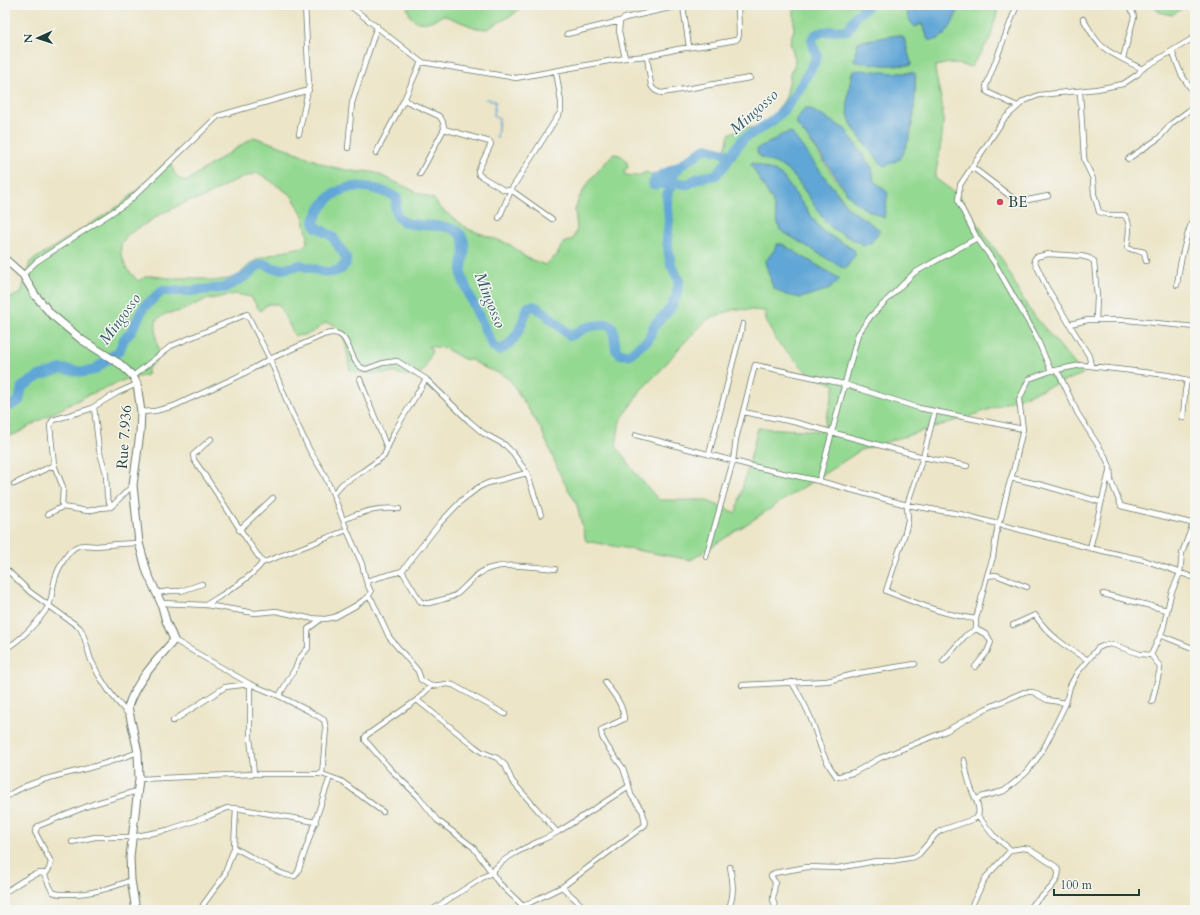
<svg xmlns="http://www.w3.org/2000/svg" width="1200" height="915" font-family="Cardo,serif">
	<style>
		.green { fill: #94d992; stroke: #5a8b63; fill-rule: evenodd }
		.water { fill: #60a6d6; stroke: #407285 }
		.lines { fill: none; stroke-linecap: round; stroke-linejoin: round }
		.stream { stroke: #60a6d6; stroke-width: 1.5 }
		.river { stroke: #60a6d6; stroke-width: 10 }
		.street-casing { stroke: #677868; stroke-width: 6 }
		.secondary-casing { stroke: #677868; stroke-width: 9 }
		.street { stroke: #fff; stroke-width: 4.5 }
		.secondary { stroke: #fff; stroke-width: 7 }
		.poi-dot { fill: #d1495b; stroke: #f6f6f2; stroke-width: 1.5 }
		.labels { text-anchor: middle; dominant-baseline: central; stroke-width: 3; stroke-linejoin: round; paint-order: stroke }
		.poi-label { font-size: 15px; fill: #1f3d34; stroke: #f6f6f2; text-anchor: start }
		.street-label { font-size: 15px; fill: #1f3d34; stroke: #f6f6f2 }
		.water-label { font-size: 16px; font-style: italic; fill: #325c65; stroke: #f6f6f2 }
	</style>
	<rect width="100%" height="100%" fill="#f6f6f2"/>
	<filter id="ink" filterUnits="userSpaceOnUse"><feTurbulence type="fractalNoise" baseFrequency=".025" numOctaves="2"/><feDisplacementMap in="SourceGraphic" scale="8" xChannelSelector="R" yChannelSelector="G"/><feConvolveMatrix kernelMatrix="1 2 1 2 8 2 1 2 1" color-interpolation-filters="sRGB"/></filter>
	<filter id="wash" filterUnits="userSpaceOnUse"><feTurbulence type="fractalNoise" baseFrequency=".012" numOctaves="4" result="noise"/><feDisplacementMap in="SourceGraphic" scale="16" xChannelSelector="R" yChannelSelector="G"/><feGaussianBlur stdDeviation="0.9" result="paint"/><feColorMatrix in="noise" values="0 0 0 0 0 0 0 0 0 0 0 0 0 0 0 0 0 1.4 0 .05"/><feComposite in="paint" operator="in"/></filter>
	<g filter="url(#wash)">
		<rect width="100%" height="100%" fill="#ece5c8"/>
		<path class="green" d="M407 5H524L514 14 487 29 476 28 443 15C428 25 410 28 407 5Z
			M794 5H909C905 13 909 21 915 26L921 24 926 33 927 38 959 5H999L990 39 971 67 950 63 935 66C936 83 943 99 943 116 944 133 938 160 935 178L958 195 1003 261 1028 308 1083 374 977 414 861 450 691 560 586 541 576 502 562 479 541 429 510 380 499 373 487 369 471 360 464 359 444 348 428 346 432 351 424 370 416 377C409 376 401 374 394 373 379 373 364 375 350 370 348 358 346 338 339 329 336 325 330 323 325 323 314 332 309 335 295 336L278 304H268L260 311 251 297 236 294 205 300 181 311 165 314 156 320V337L159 352 155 362 148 368 147 375 124 380 86 396 40 420 16 434 5 437V300L21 293 30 262 122 204 170 159C173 170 174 177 186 182L198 173 254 137 291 150 328 166 346 170 360 172 365 171 376 173 421 194 434 199 440 208 468 229 509 244 527 258 545 265 557 255 563 243 573 239 577 229 575 210 579 198 590 180 613 154C622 154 627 159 628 167L624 172 625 175 638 176 646 172 653 175 669 168 704 146 715 147 724 150C728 144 727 139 730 133L744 128 759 127 776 113 786 97 790 78V73L794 67 795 59 790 42 794 29ZM901 35 904 38 911 63V65H884L855 62 854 60 857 44 860 41ZM852 73H914L916 76 914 113 910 136 903 154 900 159 888 164C873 153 851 133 848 113 846 100 850 85 852 73ZM810 109 845 129 872 168 874 181 887 192 872 212C840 199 821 151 797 125ZM773 141 808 157 840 196 848 208 880 230 870 244 864 245 833 228 828 223 793 175 780 165 758 155 757 153 758 148ZM752 163 774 171 783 177 822 231 853 249 856 254 846 268 841 267 780 230 772 200 751 165ZM257 173 262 175 292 196 303 215 308 237 307 243 303 247 287 250 260 258 251 263 239 275 228 279 212 281 202 278H169L153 276H147L138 281 127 269 121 254V244L127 235 163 213 189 201 203 198 235 180ZM777 244H783L790 249 840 279 765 262 775 249ZM735 309 765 311 766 320 776 341 809 374 835 385 823 431 758 428 736 513 705 500H659L635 473 616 446 620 421 641 390 659 372 681 346 708 319Z
			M1153 5H1187L1172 15 1159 12Z"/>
		<path class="water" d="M909 5H959C956 18 946 44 928 40L923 25 921 24 915 27C908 20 905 14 909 5Z
			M897 35 904 38 911 63V65H884L857 62 854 60 858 42Z
			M861 70 896 73H915V100L910 136 903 154 900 159 885 166 882 165C872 152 851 130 848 113 846 100 850 85 852 73L853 71Z
			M805 108 810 109 845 129 872 168 874 181 888 193 884 218 862 207 850 197 815 147 797 125C795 119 802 113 805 108Z
			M791 132 848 208 880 230 870 244 864 245C852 238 836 233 827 223 811 205 802 178 781 166 773 161 757 160 757 149L761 146 773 141 781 135Z
			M752 163 774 171 783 177 822 231 853 249 856 254 846 268 841 267 780 230 772 200 751 165Z
			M777 244 783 245 790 249 840 279 830 289 801 298 786 295 773 288 765 262 775 249Z"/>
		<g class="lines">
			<path class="stream" d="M486 99 495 101 494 115 499 119 497 138"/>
			<path class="river" d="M680 166C674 174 665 187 653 184L656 178 680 166 701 151 707 148 731 155
				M5 405 10 406 19 401 22 387 39 376 61 369 84 372 94 370 119 351 124 339 131 332 144 307 162 291H191L224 288 246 276 257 266 264 264 272 268 284 269 300 265 324 272H333L341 269 346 263V257L332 236 316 227 314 221C330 182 363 179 397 198 396 203 395 209 396 213 402 234 447 218 460 234 470 246 460 262 462 276 463 283 468 291 471 299 478 314 485 330 493 346L499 350C516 344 523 322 528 307L534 306 545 313 570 336C576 334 580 330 585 328 593 325 601 325 609 324L613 328 616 350 620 354 628 355 648 340 654 326 670 309 677 294 679 280 671 265 667 241 669 221 667 196 669 189 673 185 677 183 688 184 698 178 716 175 727 162 731 155 743 139 771 122 784 110 801 86 814 63 817 55C815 51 811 45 812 40 814 29 839 31 848 30L856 16 869 5"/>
		</g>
	</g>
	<g filter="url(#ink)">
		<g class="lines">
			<g class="street-casing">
				<path id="street" d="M349 5 421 62 516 78 625 58 647 56 678 49 708 45 736 40 738 38 739 35 738 5
					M1083 19C1089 28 1094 40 1103 47 1114 56 1129 62 1142 69
					M567 34 620 21
					M689 47 683 6 704 5
					M1172 51 1181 74 1195 95
					M647 56 651 85C653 90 656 92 662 93L750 78
					M625 58 619 31 620 21 625 18 683 5
					M1123 58 1134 17 1133 13 1127 5
					M1080 91 1084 158 1086 164 1093 179 1094 194 1099 212 1109 215H1124C1132 222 1128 238 1127 247 1131 251 1139 250 1144 252L1146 261
					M404 100 439 116C443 120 444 123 444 129L420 174
					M1017 106 987 92 986 86 1017 5
					M444 129 490 142 491 144 478 171 479 175 504 190H511L552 219
					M299 134 309 85 305 5
					M348 148 352 103 377 26
					M376 153 404 100 421 62
					M1128 159 1159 138 1172 123 1195 106
					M972 167 1018 202 1048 196
					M499 218 511 190 561 111V102L556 71
					M23 275 36 262 128 202 218 116 309 90
					M1177 285C1180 260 1186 236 1195 213
					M1070 324 1088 320H1127L1195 327
					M1091 366 1089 356 1046 286 1034 260 1036 257 1048 254 1081 256 1089 258 1094 261 1097 297 1096 320
					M133 376 171 346 247 314 270 359 323 335C354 323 345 365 366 369L383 363 397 361 426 379 469 421 483 433 505 445 513 453 527 473 541 515
					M360 379 387 448
					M1195 382 1168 375 1081 365 1051 371H1056L1060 376 1078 414 1105 456 1110 467 1111 481 1121 506 1195 524
					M94 407 99 450 106 473 107 497 111 507
					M935 411 923 457 907 505 908 520 905 533 886 591C916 603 944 615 976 619L987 576 993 557 998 524 1001 518 1008 488 1013 472 1023 429 1019 400 1029 379 1051 371 1035 334 994 262 977 238 963 211 958 201 960 185 1004 119 1024 101 1039 95 1097 89 1123 84 1138 74 1142 69 1195 37
					M141 412 155 411 174 406 239 376 270 359 290 409 309 449 324 474 333 494 347 530 362 564 366 581 371 592 368 597 355 606 335 617 325 619 308 618 276 611 255 613 206 605 161 603
					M743 412 794 422 923 457 967 466
					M1183 418 1185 392 1187 380
					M636 435 756 467 819 481 907 505 960 514 1090 548 1144 560 1195 578
					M709 454 743 324
					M1011 478 1042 485 1101 502
					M819 481 858 334 871 316 914 273 977 238
					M14 484 54 465
					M333 494 342 484 363 471 384 456 394 432 426 379
					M62 507 63 487 54 465 50 426 51 423 53 420 90 409 117 393 137 384
					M48 514 62 507 88 511 100 508 111 507 133 485
					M343 520C360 512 380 507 399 509
					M239 530 273 498
					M1090 548 1109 472
					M706 557 733 461 736 439 755 365 844 384 919 408 1023 429
					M262 563 347 530
					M5 568 30 592 80 628C86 638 87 649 91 660 101 682 112 696 128 714
					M402 571 420 601C426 605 430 603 437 601 444 599 451 598 457 594 468 585 477 571 491 568 511 563 534 567 555 569
					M987 576 996 575 1027 587
					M366 581 402 571 440 523 462 500 479 487 488 483 527 473
					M157 593 170 591H181L202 584
					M1103 594 1167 610
					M368 597 372 600 389 637 418 671 421 680 431 686 417 700 367 735 365 737V740L391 770 419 797 437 820 473 847 492 873 485 876 432 910
					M206 605C223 594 250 579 262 563L261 560C238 528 218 493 194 460L193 455 211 439
					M1013 625 1035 615C1048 635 1067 648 1088 660
					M1160 635 1195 649
					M174 640 250 684 279 696 309 711 324 720 326 729 322 774
					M5 649C20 641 39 621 48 607 52 601 52 590 54 583 56 572 67 550 78 546 84 544 90 546 96 546 110 545 125 543 139 543
					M1151 655 1159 665 1160 669 1152 702
					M943 661 965 636 976 629V619
					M975 667 987 652 991 642 987 635 976 629
					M605 682C613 694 623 703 624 719L601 730 602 737 607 746 623 768 629 786
					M792 682C797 692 804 702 808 712 819 735 819 755 837 777L855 772 880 758 946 731 985 709 1024 692H1033L1047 700 1066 703
					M742 685 827 681 859 673 915 664
					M431 686 448 684 453 685 505 714
					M279 696 296 667 299 659 308 648V629L321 619
					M417 700 474 746 482 752 497 758 505 765 512 781 557 832
					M173 721 225 687 250 684V738L254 774
					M139 779 254 774H322L341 781 383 812
					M5 798C27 781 59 776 85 769 103 764 121 759 138 752
					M976 800 981 797 1004 791 1027 772 1039 756 1047 742 1066 703 1070 686 1077 673 1098 648 1105 645 1111 644 1140 654 1151 655 1163 629 1171 594 1180 573 1182 553 1193 524
					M236 808 234 848C248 853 283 879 295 876L298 872 330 777
					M978 816 993 835 1011 850
					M72 842 95 837H132L168 830 209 816 227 808H236L316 822
					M45 875 49 869 51 862 35 832 38 826 93 804 137 791
					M562 887 587 910
					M5 892C14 887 32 872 43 873 47 878 49 887 53 892 56 894 61 894 65 894 88 895 110 889 131 880
					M206 910 203 905 224 876 234 848
					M518 910 523 906 562 887 645 825 643 812 631 795 629 786C605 802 581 818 556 833 538 843 502 855 492 873L498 882 523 906 527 910
					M728 910C735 895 733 882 730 867
					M776 910 773 900 775 882 771 876 774 873 807 867 838 868 876 861H891L914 857 919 854 936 834 942 830 974 819 978 816C981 805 973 796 970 785 967 777 966 768 964 760
					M968 910 971 907 986 877 1011 850 1023 848 1029 849 1055 866C1069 879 1035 901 1026 910"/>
			</g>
			<g class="secondary-casing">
				<path id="secondary" d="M5 259 23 275 35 295 51 314 82 340 120 364 133 376 137 384 141 412 140 433 133 485 139 543 147 572 161 603 166 621 174 640C157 660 136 681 128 707L138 752 139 779 130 857 131 880 136 910"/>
			</g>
			<use href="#street" class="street"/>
			<use href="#secondary" class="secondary"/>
		</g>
	</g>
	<circle class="poi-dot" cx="1000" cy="202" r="4"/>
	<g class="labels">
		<g class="poi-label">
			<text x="1008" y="202">BE</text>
		</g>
		<g class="street-label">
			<text transform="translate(124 437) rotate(-86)">Rue 7.936</text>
		</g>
		<g class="water-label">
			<text transform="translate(754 112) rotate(-42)">Mingosso</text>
			<text transform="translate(490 300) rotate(68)">Mingosso</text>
			<text transform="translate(120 319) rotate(-54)">Mingosso</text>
		</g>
	</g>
	<rect width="1200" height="915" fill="none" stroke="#f6f6f2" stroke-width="20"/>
	<g transform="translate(38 38) rotate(267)" stroke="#f6f6f2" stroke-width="3" paint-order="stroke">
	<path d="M0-3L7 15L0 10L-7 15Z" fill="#1f3d34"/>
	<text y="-6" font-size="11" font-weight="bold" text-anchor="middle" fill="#1f3d34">N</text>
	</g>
	<path d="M1054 889v6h85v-6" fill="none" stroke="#1f3d34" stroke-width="2"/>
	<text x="1060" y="889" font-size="12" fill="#1f3d34" stroke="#f6f6f2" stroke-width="3" paint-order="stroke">100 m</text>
</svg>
